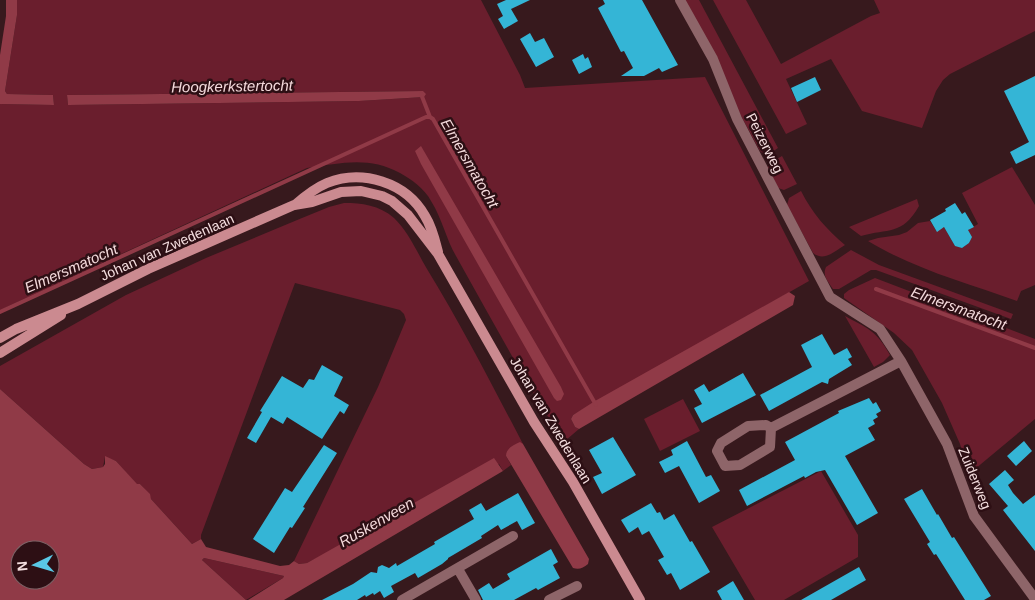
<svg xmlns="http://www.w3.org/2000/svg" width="1035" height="600" font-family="Arial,sans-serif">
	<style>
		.green { fill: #6a1e2d; fill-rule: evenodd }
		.water { fill: #903a47; fill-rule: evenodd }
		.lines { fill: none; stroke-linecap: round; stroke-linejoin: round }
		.stream { stroke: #903a47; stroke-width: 4 }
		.building { fill: #34b5d6 }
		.street { stroke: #8e6569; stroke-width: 10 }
		.secondary { stroke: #cb8a90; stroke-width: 10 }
		.labels { text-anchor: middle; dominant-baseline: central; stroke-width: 5; stroke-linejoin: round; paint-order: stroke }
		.street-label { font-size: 14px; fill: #f5dfe0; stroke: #2d0f14 }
		.water-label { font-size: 15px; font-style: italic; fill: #f4dadc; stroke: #2d0f14 }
	</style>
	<rect width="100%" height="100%" fill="#37191d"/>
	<path class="green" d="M17 0H481L520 75 525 88 705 77 809 281 573 415 571 419 575 427 579 429 566 440C558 428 548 418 541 406 512 357 484 306 456 256 446 239 442 218 431 201 425 189 411 179 400 173 369 156 341 163 307 168L0 310V104L54 105 53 95 7 94 5 91 17 15ZM423 91 424 97 359 101 68 105 67 95Z
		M685 0H699L778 148C772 152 766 157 760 151L735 105Z
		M713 0H746L781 64 871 16 880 13 874 0H1035V31L950 74 943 80 936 91 922 128 862 111 831 59 786 79 807 124 786 134Z
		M782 156 797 184 784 190 778 188 768 167 770 163Z
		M1012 167 1035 205V285L1021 291 1017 301C967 283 914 269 868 241L878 238 899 235 907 232 918 223 930 221 936 230 944 227 955 246 958 245 962 248 970 242 968 230 978 224 962 193Z
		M801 191C812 213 827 230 845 245 835 251 824 262 813 253L787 205 789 198Z
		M917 199 919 206C902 236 888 228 861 236L849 227Z
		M344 203C362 203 379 205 394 218 408 231 417 252 427 269 462 326 492 385 523 444L506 456 511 465 503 471 499 464 307 563 299 564 294 561 378 387 406 320 404 314 400 310 295 283 201 535V539L192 544 151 499 149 494 140 484 137 485 116 461 105 457 103 467 92 469 84 464 0 389V366L126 295 206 258 302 218 329 207Z
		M851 250 879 265 1013 314 1011 319 876 270H871L839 289H833C828 281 822 276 826 267Z
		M875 278 1035 339V419L969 474 960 444 942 403 912 350 894 333 844 298V294L849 290Z
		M845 316C867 328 877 331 890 355L883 362 874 367Z
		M683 399 700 431 660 451 644 419Z
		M821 471 858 535V557L784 600H755L712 527Z
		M204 558 284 576 283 578 246 600 202 560Z"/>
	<path class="water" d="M6 0H17V15L5 91 7 94 53 95 54 105 0 104V55L6 16Z
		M423 91 426 94 424 97 359 101 68 105 67 95Z
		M421 146 561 387 564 394 561 400 557 401 554 398 421 164 415 151Z
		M789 292 795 296 793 305 579 429 575 427 571 419 573 415 595 401Z
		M0 389 84 464 92 469 103 467 105 464V456L116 461 137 484H140L150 494 151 499 192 544 201 539 206 547 280 566 289 565 294 561 299 564 307 563 494 458 503 471 284 600H248L283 578 284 576 204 558 202 560 246 600H0ZM20 550H50V580H20Z
		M520 442 523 444 589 559 588 564C583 568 579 570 573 568L506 456C506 448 514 445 520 442Z"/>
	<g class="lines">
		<path class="stream" d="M421 94 430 117
			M876 289 1035 348
			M0 312 426 117H430L433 119 596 405"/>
	</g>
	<path class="building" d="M506 0H530L511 9 518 21 504 29 498 19 503 16 497 4Z
		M603 0H642L678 65 662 72 659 68 644 76H621L633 68 624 51 621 52 598 8 605 4Z
		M530 33 535 42 544 38 554 57 536 67 520 39Z
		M583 54 585 59 588 57 592 67 579 74 572 60Z
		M1035 76V155L1016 164 1010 152 1029 142 1004 91Z
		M815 77 821 90 797 102 791 88Z
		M955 203 962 214 965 212 974 227 968 230 972 237 969 243 962 248 955 246 944 227 937 232 930 220 946 211 945 209Z
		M822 334 834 355 847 348 852 357 848 359 852 365 829 379 828 384 822 382 769 411 760 395 812 367 801 345Z
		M322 365 343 377 334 396 349 405 344 414 340 411 322 439 287 417 283 424 271 417 256 443 247 438 262 412 260 411 282 376 303 388 309 379 314 380Z
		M743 373 756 395 702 423 694 408 702 404 694 390 704 384 709 392Z
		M869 398 873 404 876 402 881 411 876 414 878 417 873 420 875 424 868 428 875 440 845 456 878 513 857 525 825 470 816 472 805 478 804 476 747 506 739 490 795 460 785 442 839 413 838 411Z
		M613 437 636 475 602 494 593 477 602 473 589 450Z
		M687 441 706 477 711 475 720 491 699 503 679 466 665 473 659 462 673 455 671 450Z
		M1024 441 1032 451 1016 466 1007 456Z
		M324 445 337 453 303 507 305 508 292 528 290 527 274 553 253 539 285 488 292 492Z
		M1005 470 1014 480 1008 485 1013 493 1023 504 1035 495V551L1003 510 1008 506 989 484Z
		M922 489 937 515 938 514 952 538 954 537 991 596 984 600H965L936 554 934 555 927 544 930 542 904 499Z
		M518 493 535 523 522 530 517 521 501 530 498 525 481 536 482 538 448 558V559L442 564 418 578 415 573 391 586 394 592 384 598 380 591 374 595 373 593 366 597 365 595 357 600H322L353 584 371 572 377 573 378 567 382 565 389 568 396 563 397 566 435 544 434 542 474 519 469 510 481 503 486 511Z
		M651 503 657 513 660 512 664 520 674 514 690 542 692 541 710 572 680 590 671 573 667 575 658 560 664 557 649 531 642 535 638 527 629 533 621 520Z
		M551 549 558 562 553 565 560 578 538 590 536 588 514 600H483L478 590 489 583 493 589 510 579 507 574Z
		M859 567 866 580 831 600H801Z
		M733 581 744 600H722L717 591Z"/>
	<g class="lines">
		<path class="street" d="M680 0 713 59 737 119 830 297 880 329 901 361 947 444 974 516 1035 599
			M766 425 771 428 770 447 740 465 725 466 717 451 721 443 748 426Z
			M771 428 901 361
			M458 569 476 600
			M402 600 513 536
			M549 600 577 586"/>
		<path class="secondary" d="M295 205C305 196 315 188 327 183 362 169 406 182 425 216 432 227 435 240 438 252
			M0 338 16 329 78 304 148 269 294 205 312 202 341 192 361 191 382 196 392 201 408 215 438 254 534 422 573 482 640 600
			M0 353 61 315"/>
	</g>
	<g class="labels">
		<g class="street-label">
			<text transform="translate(765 143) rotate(63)">Peizerweg</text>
			<text transform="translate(167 247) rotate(-24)">Johan van Zwedenlaan</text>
			<text transform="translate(551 420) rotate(59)">Johan van Zwedenlaan</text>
			<text transform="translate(975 478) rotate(68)">Zuiderweg</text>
		</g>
		<g class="water-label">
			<text transform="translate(232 86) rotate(-1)">Hoogkerkstertocht</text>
			<text transform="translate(470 163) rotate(60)">Elmersmatocht</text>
			<text transform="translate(71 268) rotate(-24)">Elmersmatocht</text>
			<text transform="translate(959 308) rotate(20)">Elmersmatocht</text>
			<text transform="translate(376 522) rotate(-30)">Ruskenveen</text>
		</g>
	</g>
	<g transform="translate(35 565) rotate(265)"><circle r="24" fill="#2d0f14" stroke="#7d6266"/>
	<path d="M0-4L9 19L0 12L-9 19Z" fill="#5ac8e6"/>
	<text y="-8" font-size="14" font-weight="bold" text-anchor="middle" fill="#f5dfe0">N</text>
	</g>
</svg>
